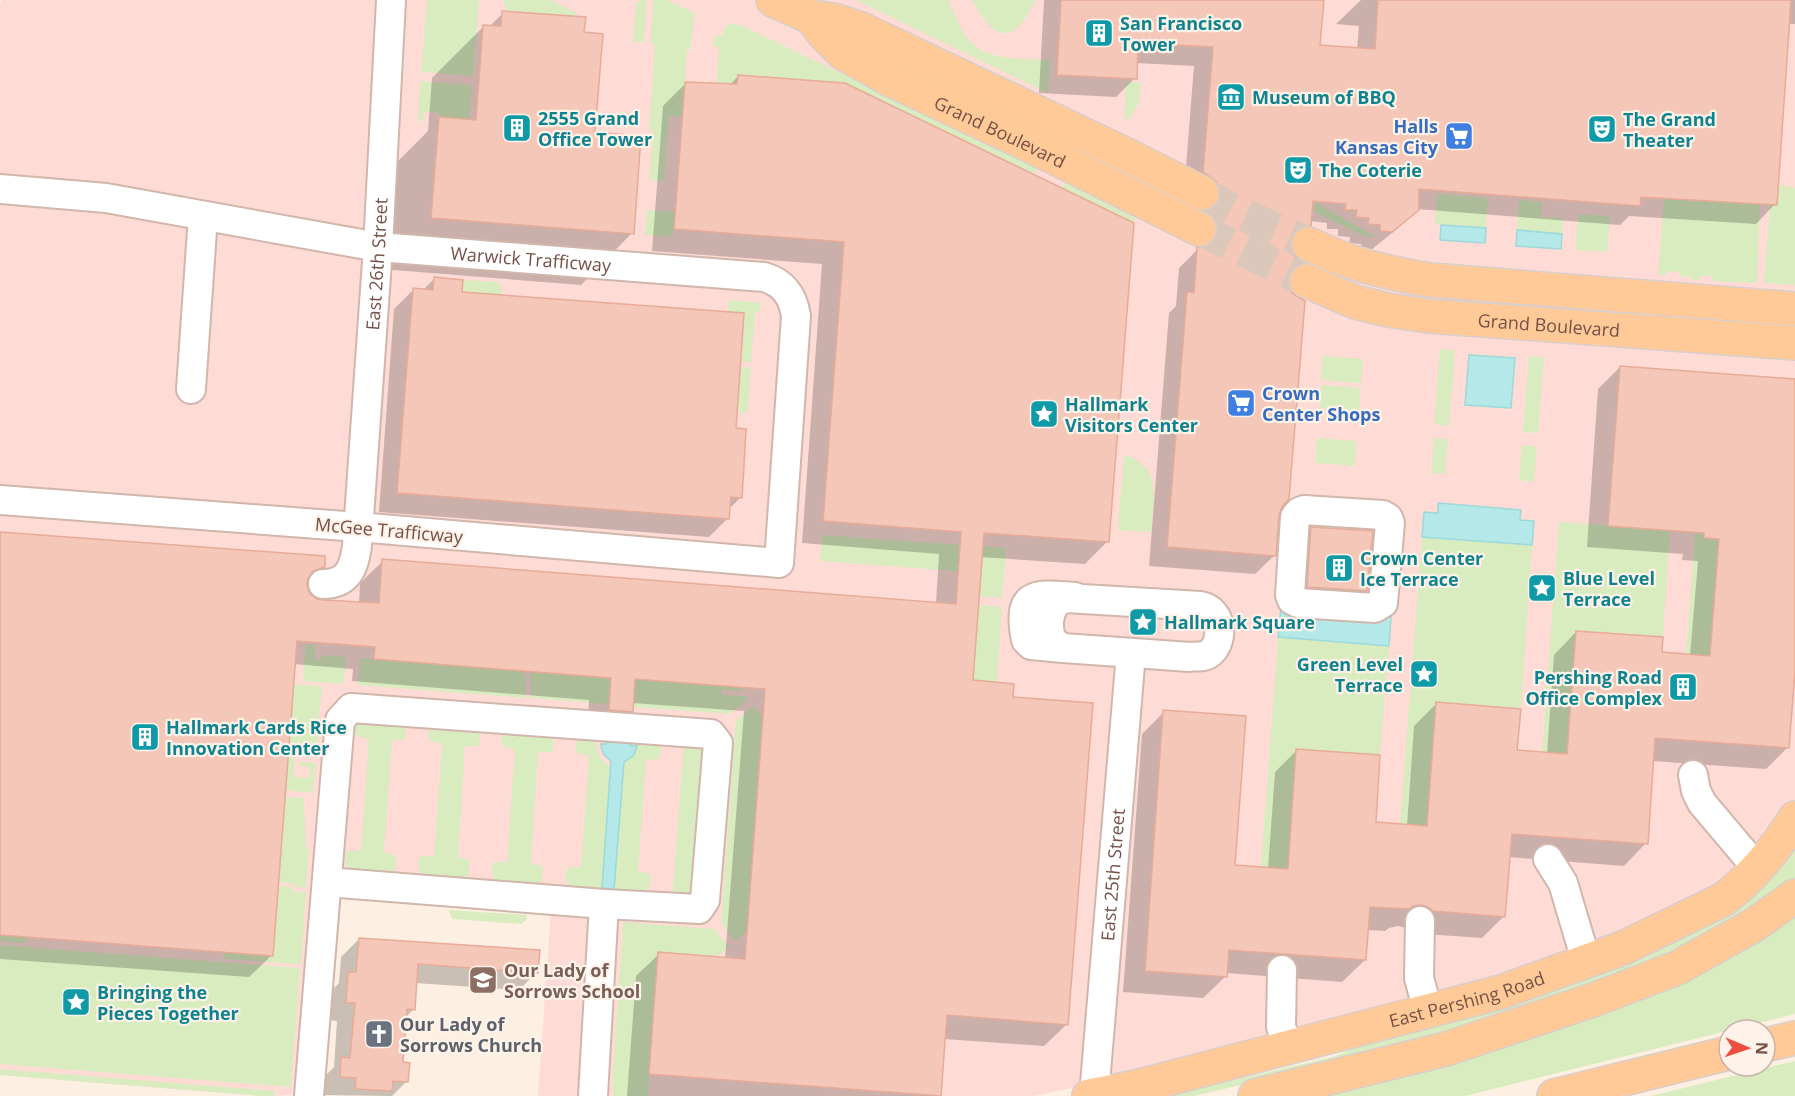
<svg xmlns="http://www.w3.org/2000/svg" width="1795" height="1096" font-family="'Open Sans',sans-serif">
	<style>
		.commercial { fill: #fedbd5 }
		.green { fill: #d8ecbf }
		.water { fill: #b5e8e8; stroke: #9bd9da; stroke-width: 1.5 }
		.shadow { fill: #0003 }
		.building { fill: #f4c7b8; stroke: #e8ab97; stroke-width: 1.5 }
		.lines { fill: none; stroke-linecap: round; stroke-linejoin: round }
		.major-tunnel { stroke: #dbc8bb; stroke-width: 33; stroke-dasharray: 33 16; stroke-linecap: butt }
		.minor-casing { stroke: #d1b6ab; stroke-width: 32 }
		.major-casing { stroke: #d9cecb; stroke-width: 36 }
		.minor { stroke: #fff; stroke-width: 28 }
		.major { stroke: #ffca97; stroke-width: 33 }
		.labels { text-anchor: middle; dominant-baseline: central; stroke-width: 4.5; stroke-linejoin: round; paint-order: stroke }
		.culture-label { font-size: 18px; font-weight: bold; fill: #0d838f; stroke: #fff3e9; text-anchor: start }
		.shop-label { font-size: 18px; font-weight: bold; fill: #366cbe; stroke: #fff3e9; text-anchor: end }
		.street-label { font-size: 18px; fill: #765147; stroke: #fff3e9 }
		.education-label { font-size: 18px; font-weight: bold; fill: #785e54; stroke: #fff3e9; text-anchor: start }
		.worship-label { font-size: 18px; font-weight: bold; fill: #5b616d; stroke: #fff3e9; text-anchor: start }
	</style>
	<rect width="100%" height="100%" fill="#fdefe2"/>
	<path class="commercial" d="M2 0H1795V800L1764 843 1697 903 1447 997 1202 1062 1033 1096H538L551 910 314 891 295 1093 293 1095 261 1096 0 1075V4Z"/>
	<path class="green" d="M427 0H479L473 76 421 72Z
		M503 0H551L577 13V17L507 11Z
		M641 0H647L644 42H633L636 2H640Z
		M653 0H667L695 13 690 50H687L682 117 669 116 664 181 649 180 653 130 649 129 655 44 650 43Z
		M856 0H948C954 12 959 27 967 38 986 62 1022 58 1050 60L1048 93Z
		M972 0H1035C1028 16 1013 46 991 27 983 21 978 9 972 0Z
		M730 23 743 26 1037 168 1034 174 845 83 738 75 735 105 715 103 719 47 713 46 714 35 722 36 725 27Z
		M420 81 472 85 469 120 439 117V113L424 111 422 122 418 121Z
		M1126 82 1141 83 1139 103 1128 120 1124 119Z
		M1065 182 1135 217 1134 223 1062 187Z
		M1780 185 1795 188V285L1764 283 1771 193Z
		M1437 194 1488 198 1486 228 1435 224Z
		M1664 199 1760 204 1757 283 1712 281V276H1700L1699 280H1691V277L1680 276V272L1667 271 1666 275H1658Z
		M1519 200 1542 202 1541 217 1563 218 1562 234 1517 230Z
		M1315 202 1376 237 1364 236 1314 212Z
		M647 210 675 212 673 237 645 235Z
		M1578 214 1610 216 1607 252 1575 250Z
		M463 280 499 282 503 295 462 292Z
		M729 300 761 303V310L755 313 751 362 740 361 744 314 728 312Z
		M1440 349 1455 350 1449 426 1434 424Z
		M1322 356 1363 359 1361 383 1321 380Z
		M1529 356 1544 357 1538 433 1523 432Z
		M740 367 751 368 747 413 736 412Z
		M1321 385 1361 388 1359 411 1319 408Z
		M1317 438 1356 441 1355 466 1315 463Z
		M1434 438 1448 439 1445 474 1431 473Z
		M1522 445 1537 447 1534 482 1519 480Z
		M1124 455C1164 467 1153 500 1151 532L1118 530Z
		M1559 522 1670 530 1663 637 1576 631 1567 754 1542 753Z
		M1695 532 1704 533V538L1719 539 1710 656 1686 654Z
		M822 535 1006 548 1002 598 979 596 980 573 820 561Z
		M1422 537 1532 545 1521 709 1436 703 1427 826 1400 824Z
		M978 605 1002 607 997 682 973 680Z
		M1278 637 1389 646 1380 755 1296 749 1288 869 1261 867Z
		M306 644 315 645V660H321L322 655 346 657 344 684 303 681Z
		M360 658 524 671V676H526L525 698 358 685Z
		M531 671 611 678 609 704 530 698Z
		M635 679 739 687 742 691 722 690V695L746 696 748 699 730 714 633 707Z
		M293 684 322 686 316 755 295 754 294 777 309 778 310 767 299 766V762L316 763 313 793 286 790Z
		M754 706 763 717 747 932 735 941 721 923 736 720Z
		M359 720 406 726 405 740H392L384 852 396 855 395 869 388 875 352 872C345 866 343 858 347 851L361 850 369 739 356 736 355 729Z
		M432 726 480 731 479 746H465L458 857 469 860V875L461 880 425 877C419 872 416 864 421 856H434L442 744 430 741 428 734Z
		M505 731 550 733 554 743 552 752H538L531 864 540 865 543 868 542 881 534 886 498 883C492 878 489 870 494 862H507L515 750 503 747 501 740Z
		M579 736 596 739C596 753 599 759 611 767L602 888H614L624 762C631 758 636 754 637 746H630L631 741 659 742 661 751 659 759 646 760 638 871 650 874C653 882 649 889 643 894L571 888C566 882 564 876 567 869L571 867H581L589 755 579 754 575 751Z
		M706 744 696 894 676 895 673 889 683 752 685 746Z
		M285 797 304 798 306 849H309L306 888 295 887V884L279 882Z
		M1795 840V881L1693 946 1498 1018 1266 1079 1194 1096H1168L1336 1056 1362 1044 1579 976Z
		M278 886 292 887V891L306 892 301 964 224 959 225 952 273 956Z
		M449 910 527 915 526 920 521 924 453 919 451 917Z
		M1795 912V1014L1465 1096H1320Z
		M623 922 714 929 729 947 717 957 658 952 648 1096H614L612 1087Z
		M0 935 26 937 25 943 0 941Z
		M0 945 300 968 291 1087 0 1064Z
		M1795 1061V1096H1651L1786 1063Z
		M0 1069 275 1091 274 1096H261L0 1075Z"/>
	<path class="water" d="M1441 225 1486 228 1485 243 1440 240Z
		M1517 230 1562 234 1561 249 1516 246Z
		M1469 355 1515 358 1511 408 1465 405Z
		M1438 503 1521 510 1520 520 1534 521 1532 545 1422 537 1424 512 1438 513Z
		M1281 608 1391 616 1389 646 1278 637Z
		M606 740 631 741 630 746H637L634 755 624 762 614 889 602 888 611 761C605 757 601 752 601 744H606Z"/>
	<path class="shadow" d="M1044 0H1322L1319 46 1357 49 1359 26 1336 24 1361 0H1795V24H1788L1775 204 1756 224 1629 216 1620 225 1417 209 1397 229 1371 250H1361V244L1349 243 1350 237 1338 236V229H1327V223L1310 221V225L1289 246 1293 256 1302 263 1288 277 1281 506 1277 515 1275 555 1255 574 1149 566 1169 313 1176 306 1179 268 1199 248 1195 237 1202 212 1198 202 1184 192 1194 66 1136 63 1135 78 1116 97 1039 93Z
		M503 13 583 34 594 133 632 233 581 285 381 269 388 171 428 131 432 78 484 26 489 27Z
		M738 76 1107 542 1085 564 980 557 971 682 1011 698 1067 1024 1044 1046 944 1039 939 1096H627L636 976 659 954 725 959 744 711 632 703V711L609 734 587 732 589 700 352 681 353 669 294 664 272 955 249 977 0 959V533L323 567 305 585 309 595 316 601 359 604 360 583 383 561 936 603 939 554 802 543 822 264 652 251 663 106 686 83 730 85Z
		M434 279 734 429 740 498 729 509 728 518 709 537 379 512 394 309 413 290H423Z
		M1620 367 1795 380V647L1788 747 1766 769 1652 761 1646 843 1624 866 1508 857 1504 916 1482 938 1410 933 1406 928 1398 926 1389 928 1385 931 1367 930 1365 960 1342 982 1226 973V976L1203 998 1123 992 1142 734 1164 712 1233 866 1268 869 1275 772 1297 750 1374 824 1407 826 1414 726 1436 704 1516 751 1547 754 1554 655 1576 632 1660 654 1690 656 1698 561 1682 560 1683 554 1587 547 1598 389Z
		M1311 529 1366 590 1362 595 1303 591 1307 533Z
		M359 939 537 972 519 990 415 983 413 1010 405 1018 401 1064 407 1081 392 1096 322 1095 324 1077 334 1067 337 1021 328 1020 331 991 339 983 341 957Z"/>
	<path class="building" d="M1061 0H1324L1320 45 1375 49 1378 0H1791L1777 205 1641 197 1640 206 1419 189V210L1392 232 1380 231V225L1368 224 1369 218 1356 217 1357 210H1345L1346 204 1313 201 1311 226 1298 229 1292 236 1290 245 1294 255 1304 263 1296 266 1290 273 1288 284 1292 293 1305 301 1289 499 1282 507 1279 515 1276 556 1167 547 1187 292H1194L1197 247 1210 244 1216 237 1218 228 1214 218 1205 211 1213 208 1218 202 1221 191 1217 182 1203 172 1213 47 1138 43 1137 79 1057 75Z
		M502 11 586 17 584 32 603 34 595 132 641 136 634 234 431 218 439 117 476 120 483 25 501 26Z
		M738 75 845 83 1134 223 1109 542 984 533 973 680 1014 684 1013 697 1093 703 1068 1025 947 1015 941 1096 649 1074 658 952 745 959 765 689 635 679 633 712 609 710 611 678 374 659 375 647 297 641 273 956 0 935V532L325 556V567L313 571 308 578 307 585 310 594 317 599 324 600 379 603 382 559 956 604 961 532 823 521 844 242 674 229 685 82 737 84Z
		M434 277 463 280 462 292 744 313 736 428 746 429 744 466 742 498 731 497 729 519 397 493 413 288 433 290Z
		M1620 366 1795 379V671L1789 748 1655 738 1648 844 1512 834 1505 917 1433 911 1428 907 1421 905 1413 906 1409 909 1370 907 1366 960 1229 950 1227 977 1145 971 1163 710 1246 716 1235 865 1288 869 1296 749 1380 755 1376 822 1427 826 1436 702 1521 709 1517 750 1567 754 1576 631 1663 637 1662 652 1710 656 1719 539 1704 538V533L1608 526Z
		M1311 527 1373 531 1367 591 1307 587Z
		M359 938 540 950 538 973 418 964 415 1010 407 1009 403 1062 410 1063 408 1082 393 1081 392 1091 355 1089 356 1078 340 1077 341 1057 350 1058 355 1003H346L348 972H356Z"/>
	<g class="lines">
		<path class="major-tunnel" d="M1202 193 1231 209 1309 244
			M1199 229 1307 281"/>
		<g class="minor-casing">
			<g id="minor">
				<path id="s1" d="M0 189 106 198 378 247 764 277C784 283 793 296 796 316L779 563 358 527 0 500"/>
				<path d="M191 389 203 216"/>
				<path d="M1304 510 1383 515 1388 518 1390 523 1383 603 1375 608 1298 603 1292 600 1290 595 1295 517 1299 512Z"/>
				<path id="s2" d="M323 584C348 584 354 568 357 546L378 247 391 0"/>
				<path d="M1066 598 1200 606C1205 607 1209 608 1212 612 1224 623 1221 651 1204 656 1200 657 1194 656 1190 657L1063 648 1052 641C1047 626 1048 617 1055 603Z"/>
				<path d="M1063 648 1031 645 1026 640C1016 590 1036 594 1075 597"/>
				<path d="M1693 775 1696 791 1702 803 1756 867"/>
				<path d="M1548 859 1563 883 1582 947 1584 962"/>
				<path d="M327 882 604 904"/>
				<path d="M1420 921 1419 978 1428 1011"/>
				<path d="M1282 970 1281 1027 1289 1047"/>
				<path d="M309 1096 340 720 351 708 711 734 718 743 705 900 699 909 604 904 593 1096"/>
				<path id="s3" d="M1094 1096 1131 653"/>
			</g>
		</g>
		<g class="major-casing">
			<g id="major">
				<path d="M773 0 811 17 833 20 861 29 1129 156 1202 193"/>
				<path id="s4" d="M811 17 824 34 843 53 891 80 1027 144 1199 229"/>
				<path d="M1309 244C1348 264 1388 273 1430 280L1795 309"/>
				<path id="s5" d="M1307 281 1355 302 1388 310 1428 316 1795 343"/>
				<path d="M1765 1045 1795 1038"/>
				<path id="s6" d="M1089 1096 1136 1087 1501 992 1623 948 1724 899C1751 878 1777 848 1795 818"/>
				<path d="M1255 1096 1446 1049 1593 1000 1677 968 1754 925 1795 896"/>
				<path d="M1554 1096 1729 1053"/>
			</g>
		</g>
		<use href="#minor" class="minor"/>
		<use href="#major" class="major"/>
	</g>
	<defs>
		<g id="building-square" transform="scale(1.5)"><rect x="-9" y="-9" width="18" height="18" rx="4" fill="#0f9aa8" stroke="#fff3e9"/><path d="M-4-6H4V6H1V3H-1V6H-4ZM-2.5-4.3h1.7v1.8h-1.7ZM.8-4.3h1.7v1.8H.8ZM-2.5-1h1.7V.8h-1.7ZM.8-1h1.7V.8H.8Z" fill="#fff"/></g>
		<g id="museum-square" transform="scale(1.5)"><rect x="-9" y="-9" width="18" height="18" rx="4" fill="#0f9aa8" stroke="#fff3e9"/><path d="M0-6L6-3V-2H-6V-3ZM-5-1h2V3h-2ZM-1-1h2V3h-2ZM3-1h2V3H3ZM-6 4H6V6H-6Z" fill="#fff"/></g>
		<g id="theatre-square" transform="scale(1.5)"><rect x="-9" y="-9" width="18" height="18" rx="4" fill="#0f9aa8" stroke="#fff3e9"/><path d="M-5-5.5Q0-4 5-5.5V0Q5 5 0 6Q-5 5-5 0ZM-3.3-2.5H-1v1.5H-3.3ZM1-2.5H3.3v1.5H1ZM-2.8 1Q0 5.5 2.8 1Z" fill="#fff"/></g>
		<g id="supermarket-square" transform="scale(1.5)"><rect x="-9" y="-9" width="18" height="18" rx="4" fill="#3f7fe0" stroke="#fff3e9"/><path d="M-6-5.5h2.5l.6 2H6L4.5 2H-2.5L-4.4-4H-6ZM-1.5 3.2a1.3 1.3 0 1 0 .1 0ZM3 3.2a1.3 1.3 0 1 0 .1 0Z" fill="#fff"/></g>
		<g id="sight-square" transform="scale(1.5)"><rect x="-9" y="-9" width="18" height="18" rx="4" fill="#0f9aa8" stroke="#fff3e9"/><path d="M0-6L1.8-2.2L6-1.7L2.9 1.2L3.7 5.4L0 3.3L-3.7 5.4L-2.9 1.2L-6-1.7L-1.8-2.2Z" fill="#fff"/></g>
		<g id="school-square" transform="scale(1.5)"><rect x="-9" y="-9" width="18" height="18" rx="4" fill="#8d6e63" stroke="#fff3e9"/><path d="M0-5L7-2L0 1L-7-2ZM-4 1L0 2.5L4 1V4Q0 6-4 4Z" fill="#fff"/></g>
		<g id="church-square" transform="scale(1.5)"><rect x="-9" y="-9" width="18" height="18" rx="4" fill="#6b7280" stroke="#fff3e9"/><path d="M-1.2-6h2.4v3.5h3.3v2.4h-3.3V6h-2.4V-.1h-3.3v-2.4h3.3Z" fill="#fff"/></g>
	</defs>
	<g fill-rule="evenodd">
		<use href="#building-square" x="1099" y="33"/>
		<use href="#museum-square" x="1231" y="97"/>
		<use href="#building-square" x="517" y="128"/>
		<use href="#theatre-square" x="1602" y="129"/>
		<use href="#supermarket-square" x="1459" y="136"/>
		<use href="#theatre-square" x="1298" y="170"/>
		<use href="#supermarket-square" x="1241" y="403"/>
		<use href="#sight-square" x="1044" y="414"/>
		<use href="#building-square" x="1339" y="568"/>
		<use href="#sight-square" x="1542" y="588"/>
		<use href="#sight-square" x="1143" y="622"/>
		<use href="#sight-square" x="1424" y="674"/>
		<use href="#building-square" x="1683" y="687"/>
		<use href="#building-square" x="145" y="737"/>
		<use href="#school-square" x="483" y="980"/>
		<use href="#sight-square" x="76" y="1002"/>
		<use href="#church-square" x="379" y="1034"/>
	</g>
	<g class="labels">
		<g class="culture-label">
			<text x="1120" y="23">San Francisco<tspan x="1120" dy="21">Tower</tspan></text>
			<text x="1252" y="97">Museum of BBQ</text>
			<text x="538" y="118">2555 Grand<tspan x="538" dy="21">Office Tower</tspan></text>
			<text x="1623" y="119">The Grand<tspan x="1623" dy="21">Theater</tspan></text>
			<text x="1319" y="170">The Coterie</text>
			<text x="1065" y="404">Hallmark<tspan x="1065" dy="21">Visitors Center</tspan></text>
			<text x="1360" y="558">Crown Center<tspan x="1360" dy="21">Ice Terrace</tspan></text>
			<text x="1563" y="578">Blue Level<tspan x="1563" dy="21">Terrace</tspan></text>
			<text x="1164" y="622">Hallmark Square</text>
			<text x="1403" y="664" text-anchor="end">Green Level<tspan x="1403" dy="21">Terrace</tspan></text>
			<text x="1662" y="677" text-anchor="end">Pershing Road<tspan x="1662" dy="21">Office Complex</tspan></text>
			<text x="166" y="727">Hallmark Cards Rice<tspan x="166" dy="21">Innovation Center</tspan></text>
			<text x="97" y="992">Bringing the<tspan x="97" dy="21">Pieces Together</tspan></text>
		</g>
		<g class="shop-label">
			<text x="1438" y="126">Halls<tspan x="1438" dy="21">Kansas City</tspan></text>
			<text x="1262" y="393" text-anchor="start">Crown<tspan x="1262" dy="21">Center Shops</tspan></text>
		</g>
		<g class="street-label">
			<text stroke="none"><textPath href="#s4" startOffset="224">Grand Boulevard</textPath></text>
			<text stroke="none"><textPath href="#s1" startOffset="536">Warwick Trafficway</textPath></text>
			<text stroke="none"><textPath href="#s2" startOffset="340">East 26th Street</textPath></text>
			<text stroke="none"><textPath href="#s5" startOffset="248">Grand Boulevard</textPath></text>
			<text transform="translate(389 530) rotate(5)">McGee Trafficway</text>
			<text stroke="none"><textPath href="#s3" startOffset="222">East 25th Street</textPath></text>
			<text stroke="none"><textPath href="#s6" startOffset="390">East Pershing Road</textPath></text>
		</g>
		<g class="education-label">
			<text x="504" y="970">Our Lady of<tspan x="504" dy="21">Sorrows School</tspan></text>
		</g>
		<g class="worship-label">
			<text x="400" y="1024">Our Lady of<tspan x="400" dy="21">Sorrows Church</tspan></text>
		</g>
	</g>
	<g transform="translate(1747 1048) rotate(92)"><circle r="28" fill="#fff3e9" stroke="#c8b2a8" stroke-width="1.5"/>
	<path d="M0-4.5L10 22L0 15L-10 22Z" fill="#ee4e40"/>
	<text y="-9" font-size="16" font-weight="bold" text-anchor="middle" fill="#765147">N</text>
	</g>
</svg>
